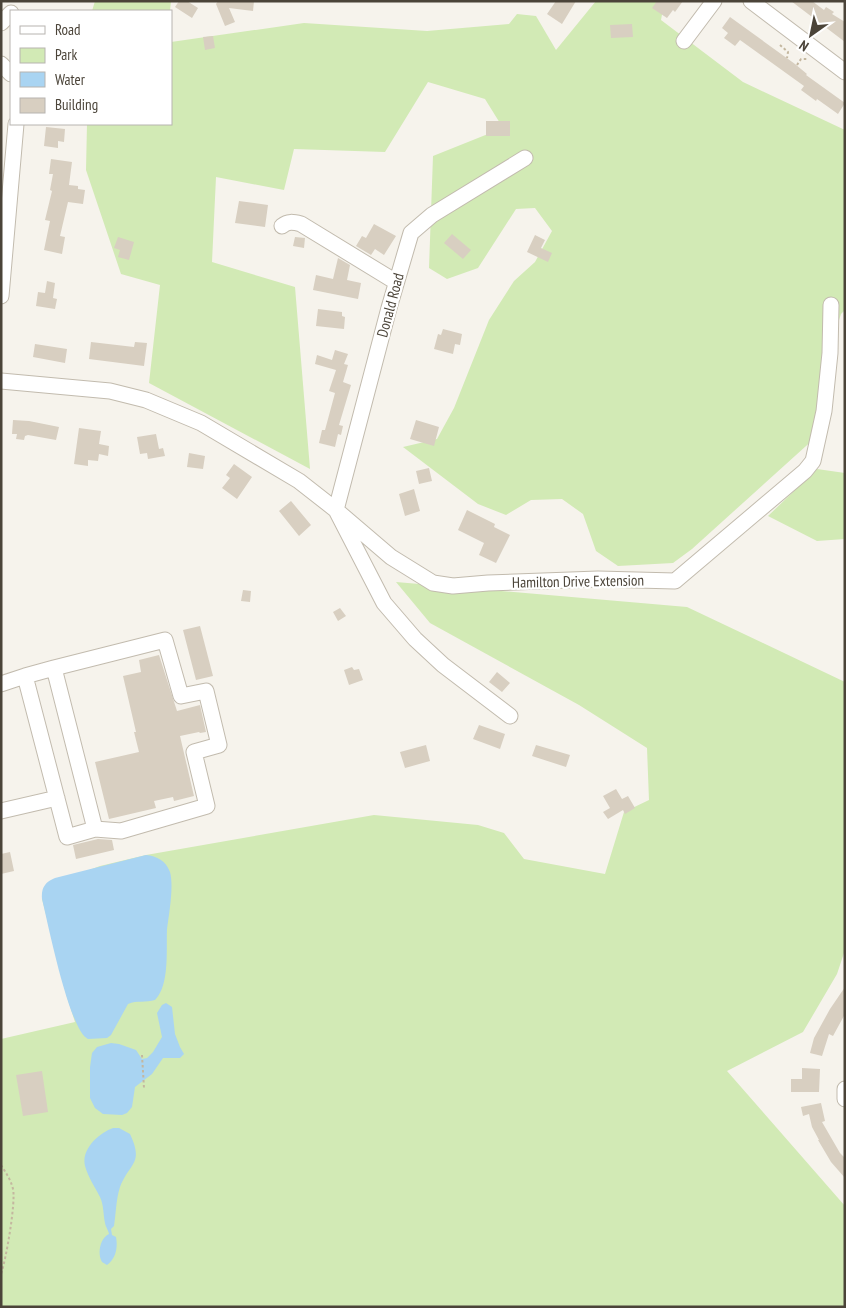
<svg xmlns="http://www.w3.org/2000/svg" width="846" height="1308" font-family="'PT Sans Narrow',sans-serif">
	<style>
		.green { fill: #d2eab5 }
		.water { fill: #a9d4f2 }
		.building { fill: #d8cfc1 }
		.lines { fill: none; stroke-linecap: round; stroke-linejoin: round }
		.minor-casing { stroke: #c2bbae; stroke-width: 17 }
		.path { stroke: #c4b79f; stroke-width: 2; stroke-dasharray: 2.5 2.5; stroke-linecap: butt }
		.minor { stroke: #fff; stroke-width: 15 }
		.labels { text-anchor: middle; dominant-baseline: central; stroke-width: 4.5; stroke-linejoin: round; paint-order: stroke }
		.street-label { font-size: 15px; fill: #4b4439; stroke: #fff }
	</style>
	<rect width="100%" height="100%" fill="#f6f3ec"/>
	<path class="green" d="M95 1H171L170 11H92Z
		M596 1H658L663 9 661 20 743 82 845 130V310L841 314 820 378 816 437 692 549 673 563 618 566 596 551 583 514 562 499 531 500 506 515 478 504 403 447 437 439 454 408 489 320 514 281 535 262 552 231 535 208 516 209 478 268 447 279 429 268 433 156 503 128 485 99 428 82 385 152 294 149 284 190 216 177 212 262 295 287 310 469 149 383 160 285 121 274 86 170 87 124H171V42L304 23 427 31 509 24 517 14 536 16 556 50Z
		M817 469 845 473V539L817 541 768 516Z
		M396 582 687 607 845 682V950L837 974 803 1032 727 1071 845 1206V1307H1V1039L75 1022 67 997 42 899 44 887 100 866 146 855 374 815 478 825 504 833 524 859 605 874 624 812 649 800 647 748 579 705 430 623Z"/>
	<path class="water" d="M146 855C157 856 166 861 170 872 174 886 169 914 167 929 166 949 170 985 155 1000 146 1003 137 1000 128 1004L111 1035 107 1038 88 1039C69 1030 48 923 42 899 41 888 45 882 55 878Z
		M166 1003 172 1007 175 1034 180 1047 184 1054 180 1058H163L152 1074 135 1087 132 1107 127 1113 122 1115 103 1114 95 1108 90 1098V1067L92 1053 97 1047 111 1043 119 1044 136 1050 142 1059 147 1058 153 1052 162 1037 157 1013 162 1005Z
		M113 1128H119L130 1134C144 1164 130 1162 120 1187 116 1199 116 1214 114 1226L111 1229 112 1235 116 1237C118 1247 116 1259 107 1265L102 1262C97 1254 100 1238 109 1234 108 1229 106 1228 105 1223 103 1214 104 1206 100 1197 95 1187 88 1177 85 1166 81 1149 99 1133 113 1128Z"/>
	<path class="building" d="M179 1H187L198 8 192 18 175 7Z
		M218 1H254L253 11 229 8 235 22 225 26 216 4Z
		M556 1H576L562 24 547 14Z
		M657 1H683L675 12 673 10 667 18 652 8Z
		M791 1H812L824 10 826 7 834 12 832 14 845 22V42Z
		M730 17 795 64 807 74 806 75 845 103 838 114 817 99 816 101 801 90 804 86 740 40 735 46 724 38 728 33 722 28Z
		M632 24 633 37 611 38 610 25Z
		M213 36 215 48 205 50 203 37Z
		M486 121H510V136H486Z
		M46 127 65 129 64 142 58 141V148L44 146Z
		M51 159 72 162 69 185 78 186V189L85 190 83 204 68 202 60 236 65 237 62 254 44 250 50 221 45 220 52 191 50 190 53 174H49Z
		M239 201 268 205 265 227 235 223Z
		M374 224 396 236 384 255 375 249 371 255 356 246 362 236 366 238Z
		M452 234 471 250 463 259 444 243Z
		M535 235 545 240 541 248 552 253 548 262 527 252Z
		M118 237 134 242 129 260 118 257 120 250 114 248Z
		M295 237 305 238 304 248 293 246Z
		M338 258 350 265 347 280 361 283 358 299 313 290 316 275 333 279Z
		M47 281 55 283 53 298 57 299 55 309 36 306 38 292 45 293Z
		M318 309 342 312V316L345 317 344 329 316 326Z
		M443 329 462 334 460 345 455 344 453 354 434 349 438 334 441 335Z
		M91 342 134 347 135 342 147 343 144 366 89 359Z
		M35 344 67 349 65 363 33 357Z
		M335 350 348 354 344 364 348 365 343 382 351 385 339 425 343 426 341 435 338 434 335 447 319 443 322 430H325L335 393 329 391 336 370 315 364 317 355 332 360Z
		M13 420 29 421 59 427 56 440 28 435 25 436 24 440 16 439 17 434H12Z
		M416 420 439 427 434 446 410 439Z
		M79 428 101 431 99 444 109 446 108 456 99 454 98 461 88 460V466L74 464Z
		M156 434 159 449 163 448 165 456 148 459 147 453 140 454 137 437Z
		M189 453 205 456 203 469 187 467Z
		M234 464 252 477 237 499 222 488 230 478 226 475Z
		M429 468 432 481 419 484 416 471Z
		M414 489 420 511 405 516 399 494Z
		M291 501 311 525 299 536 279 511Z
		M467 510 495 524 494 527 510 535 496 563 479 555 484 543 458 530Z
		M243 590 251 591 250 602 241 601Z
		M340 608 346 616 338 621 333 612Z
		M200 626 213 676 196 680 183 630Z
		M159 655 177 711 200 705 206 732 200 733 199 732 180 736 194 796 174 801 173 797 154 801 156 808 109 819 95 762 139 752 134 732H136L123 676 141 672 139 660Z
		M352 667 354 670 359 669 363 680 349 685 344 670Z
		M497 672 510 683 502 692 489 682Z
		M479 725 505 734 500 749 473 739Z
		M426 745 430 761 405 768 400 752Z
		M536 745 570 755 566 767 532 756Z
		M616 789 622 799 628 796 635 808 625 814 623 810 608 819 603 812 610 808 603 796Z
		M98 839 112 840 114 850 76 859 73 845Z
		M10 852 14 871 1 874V854Z
		M845 987V1014L833 1036 829 1034 822 1056 810 1053 814 1038 830 1009Z
		M802 1068 820 1069 819 1092H791V1079H802Z
		M42 1071 48 1112 23 1116 16 1075Z
		M821 1103 825 1121 822 1122 840 1153 845 1158V1178L831 1162 818 1140H819L812 1127 809 1114 803 1116 801 1107Z"/>
	<g class="lines">
		<g class="minor-casing">
			<path id="minor" d="M751 1 845 72
				M1 23 11 13
				M684 41 714 1
				M1 64 11 74
				M282 226C288 221 293 222 301 224L396 282
				M1 296 16 124
				M1 381 110 391 146 400 201 423 299 481 336 510 391 557 433 583 453 586 488 583 598 579 675 581 805 471 813 461 824 411 830 353 831 305
				M54 668 165 640 181 696 206 691 219 745 194 752 207 806 121 831 95 829
				M54 668 95 829 67 837 25 676Z
				M1 684 25 676
				M510 716 443 665 415 639 384 603 336 510 389 308 411 233 432 215 525 158
				M1 811 57 798
				M845 1089V1099"/>
		</g>
		<path class="path" d="M780 45 788 52 787 58
			M797 65 801 59H807
			M142 1055 144 1088
			M1 1165C6 1173 11 1180 13 1189 16 1202 6 1260 1 1274"/>
		<use href="#minor" class="minor"/>
	</g>
	<g class="labels">
		<g class="street-label">
			<text transform="translate(390 305) rotate(-75)">Donald Road</text>
			<text transform="translate(578 581) rotate(-1)">Hamilton Drive Extension</text>
		</g>
	</g>
	<rect width="846" height="1308" fill="none" stroke="#4b4439" stroke-width="5"/>
	<rect x="10" y="10" width="162" height="115" fill="#ffffff" stroke="#b7b4b0"/>
	<rect x="20" y="26" width="25" height="8" fill="#ffffff" stroke="#b7b4b0"/>
	<text x="55" y="35" font-size="15" fill="#4b4439">Road</text>
	<rect x="20" y="48" width="25" height="15" fill="#d2eab5" stroke="#b7b4b0"/>
	<text x="55" y="60" font-size="15" fill="#4b4439">Park</text>
	<rect x="20" y="72" width="25" height="15" fill="#a9d4f2" stroke="#b7b4b0"/>
	<text x="55" y="85" font-size="15" fill="#4b4439">Water</text>
	<rect x="20" y="98" width="25" height="15" fill="#d8cfc1" stroke="#b7b4b0"/>
	<text x="55" y="110" font-size="15" fill="#4b4439">Building</text>
	<g transform="translate(811 35) rotate(213)" stroke="#ffffff" stroke-width="4" paint-order="stroke">
	<path d="M0-4L9 19L0 12L-9 19Z" fill="#4b4439"/>
	<text y="-8" font-size="14" font-weight="bold" text-anchor="middle" fill="#4b4439">N</text>
	</g>
</svg>
